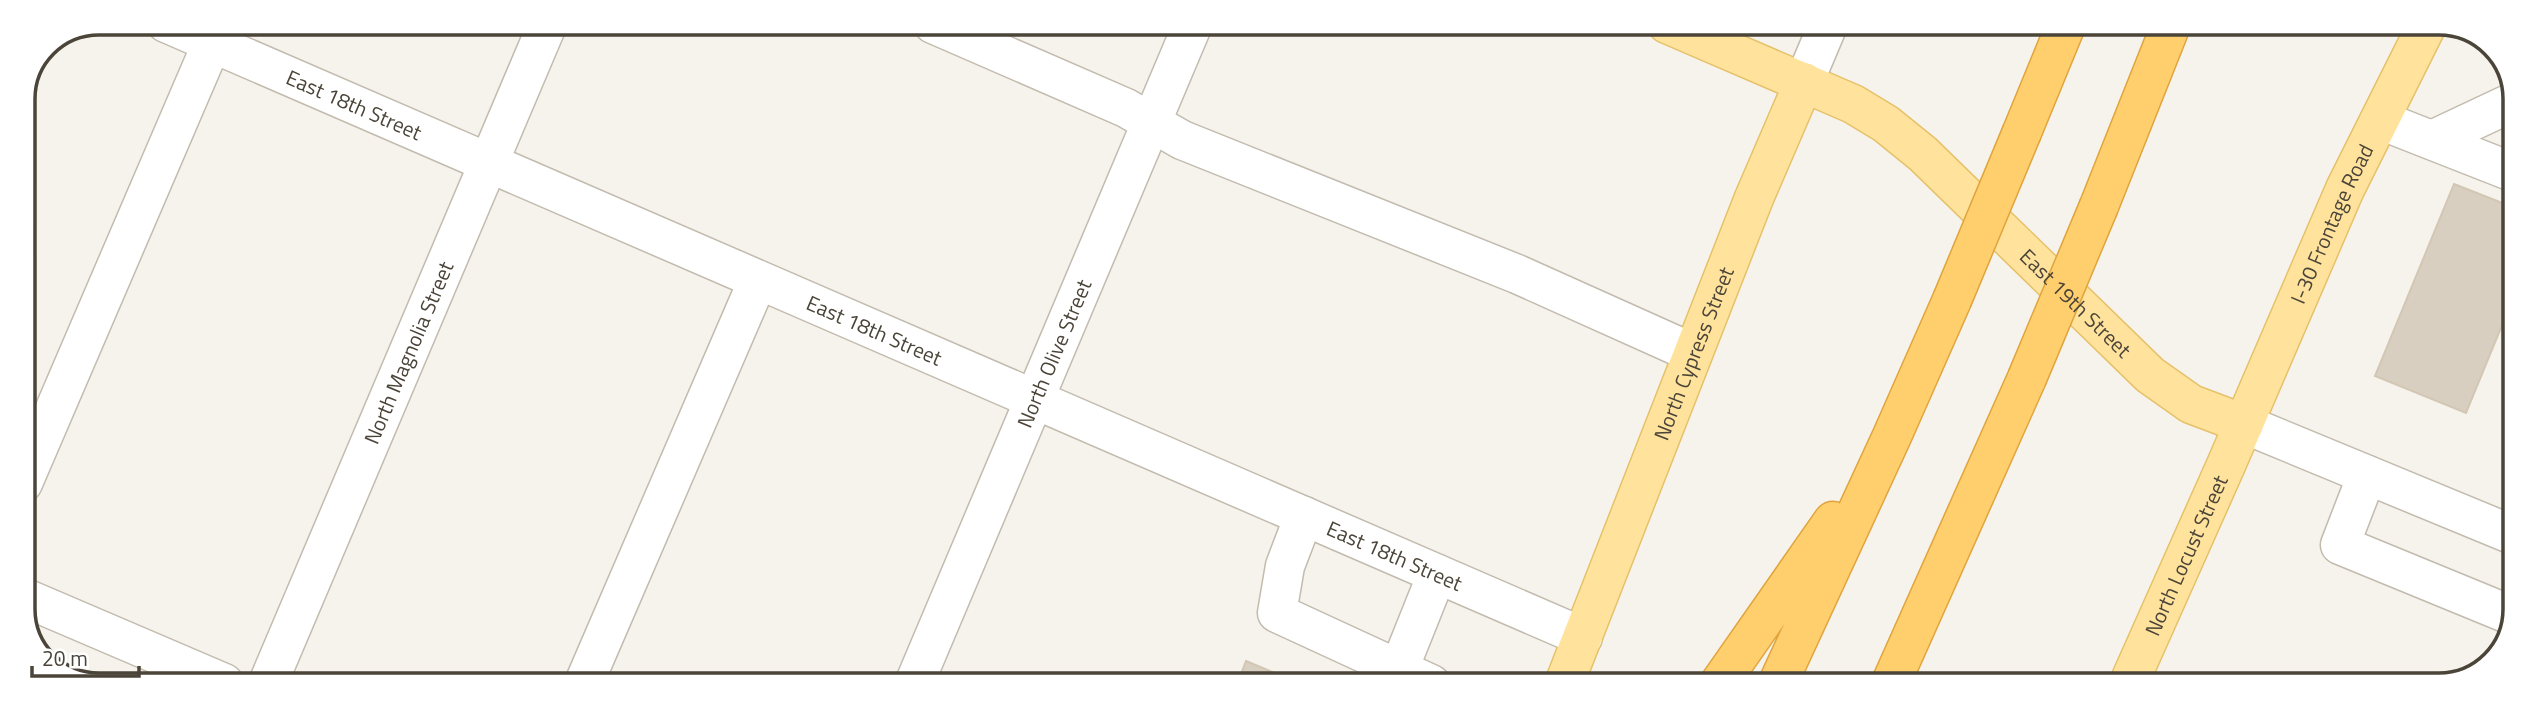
<svg xmlns="http://www.w3.org/2000/svg" width="2538" height="708" font-family="'Titillium Web',sans-serif">
	<style>
		.building { fill: #d8cfc1; stroke: #d3c7b4; stroke-width: 2 }
		.lines { fill: none; stroke-linecap: round; stroke-linejoin: round }
		.minor-casing { stroke: #c2bbae; stroke-width: 41 }
		.major-casing { stroke: #e6c16a; stroke-width: 41 }
		.highway-casing { stroke: #e0a43c; stroke-width: 41 }
		.minor { stroke: #fff; stroke-width: 38 }
		.major { stroke: #ffe39c; stroke-width: 38 }
		.highway { stroke: #ffcf6e; stroke-width: 38 }
		.highway-bridge-casing { stroke: #e0a43c; stroke-width: 41; stroke-linecap: butt }
		.highway-bridge { stroke: #ffcf6e; stroke-width: 38 }
		.labels { text-anchor: middle; dominant-baseline: central; stroke-width: 6; stroke-linejoin: round; paint-order: stroke }
		.street-label { font-size: 21px; fill: #4b4439; stroke: #fff }
		.rim { fill: none; stroke: #4b4439; stroke-width: 3.5 }
	</style>
	<rect width="100%" height="100%" fill="#f6f3ec"/>
	<path class="building" d="M2454 184 2515 208 2514 296 2466 413 2375 376Z
		M1246 661 1301 684H1237Z"/>
	<g class="lines">
		<g class="minor-casing">
			<g id="minor">
				<path id="s1" d="M166 23 1583 637"/>
				<path d="M933 24 1126 108 1182 140 1517 274 1693 353"/>
				<path d="M1804 82 1828 25"/>
				<path d="M2380 120 2515 173"/>
				<path d="M2432 140 2515 101"/>
				<path d="M2244 424 2513 535"/>
				<path d="M2367 475 2340 545 2513 616"/>
				<path d="M23 483 212 43"/>
				<path d="M1304 516 1285 566 1277 613 1431 684"/>
				<path d="M23 597 224 683"/>
				<path d="M1399 669 1437 574"/>
				<path id="s2" d="M268 683 548 23"/>
				<path d="M584 683 758 280"/>
				<path id="s3" d="M914 684 1193 24"/>
			</g>
		</g>
		<g class="major-casing">
			<g id="major">
				<path id="s4" d="M1667 24 1853 104 1886 124 1923 154 2150 375 2191 404 2244 424"/>
				<path id="s5" d="M1564 684 1754 198 1804 82"/>
				<path id="s6" d="M2128 685 2226 465 2345 189 2427 25"/>
			</g>
		</g>
		<g class="highway-casing">
			<path id="highway" d="M2022 132 2066 25
				M2099 206 2171 25
				M1719 684 1833 521
				M1777 685 1892 436 1952 300
				M1890 685 2027 378"/>
		</g>
		<use href="#minor" class="minor"/>
		<use href="#major" class="major"/>
		<use href="#highway" class="highway"/>
		<g class="highway-bridge-casing">
			<path id="highway-bridge" d="M1952 300 2022 132
				M2027 378 2099 206"/>
		</g>
		<use href="#highway-bridge" class="highway-bridge"/>
	</g>
	<g class="labels">
		<g class="street-label">
			<text stroke="none"><textPath href="#s1" startOffset="205">East 18th Street</textPath></text>
			<text stroke="none"><textPath href="#s6" startOffset="504">I-30 Frontage Road</textPath></text>
			<text stroke="none"><textPath href="#s4" startOffset="502">East 19th Street</textPath></text>
			<text stroke="none"><textPath href="#s1" startOffset="772">East 18th Street</textPath></text>
			<text stroke="none"><textPath href="#s2" startOffset="359">North Magnolia Street</textPath></text>
			<text stroke="none"><textPath href="#s5" startOffset="355">North Cypress Street</textPath></text>
			<text stroke="none"><textPath href="#s3" startOffset="359">North Olive Street</textPath></text>
			<text stroke="none"><textPath href="#s6" startOffset="142">North Locust Street</textPath></text>
			<text stroke="none"><textPath href="#s1" startOffset="1339">East 18th Street</textPath></text>
		</g>
	</g>
	<path d="M0 0H2538V708H0ZM99 35H2439A64 64 0 0 1 2503 99V609A64 64 0 0 1 2439 673H99A64 64 0 0 1 35 609V99A64 64 0 0 1 99 35Z" fill="#fff" fill-rule="evenodd"/>
	<path class="rim" d="M99 35H2439A64 64 0 0 1 2503 99V609A64 64 0 0 1 2439 673H99A64 64 0 0 1 35 609V99A64 64 0 0 1 99 35Z"/>
	<path d="M32 666v10h107v-10" fill="none" stroke="#4b4439" stroke-width="3.5"/>
	<text x="42" y="666" font-size="21" fill="#4b4439" stroke="#ffffff" stroke-width="5" paint-order="stroke">20 m</text>
</svg>
